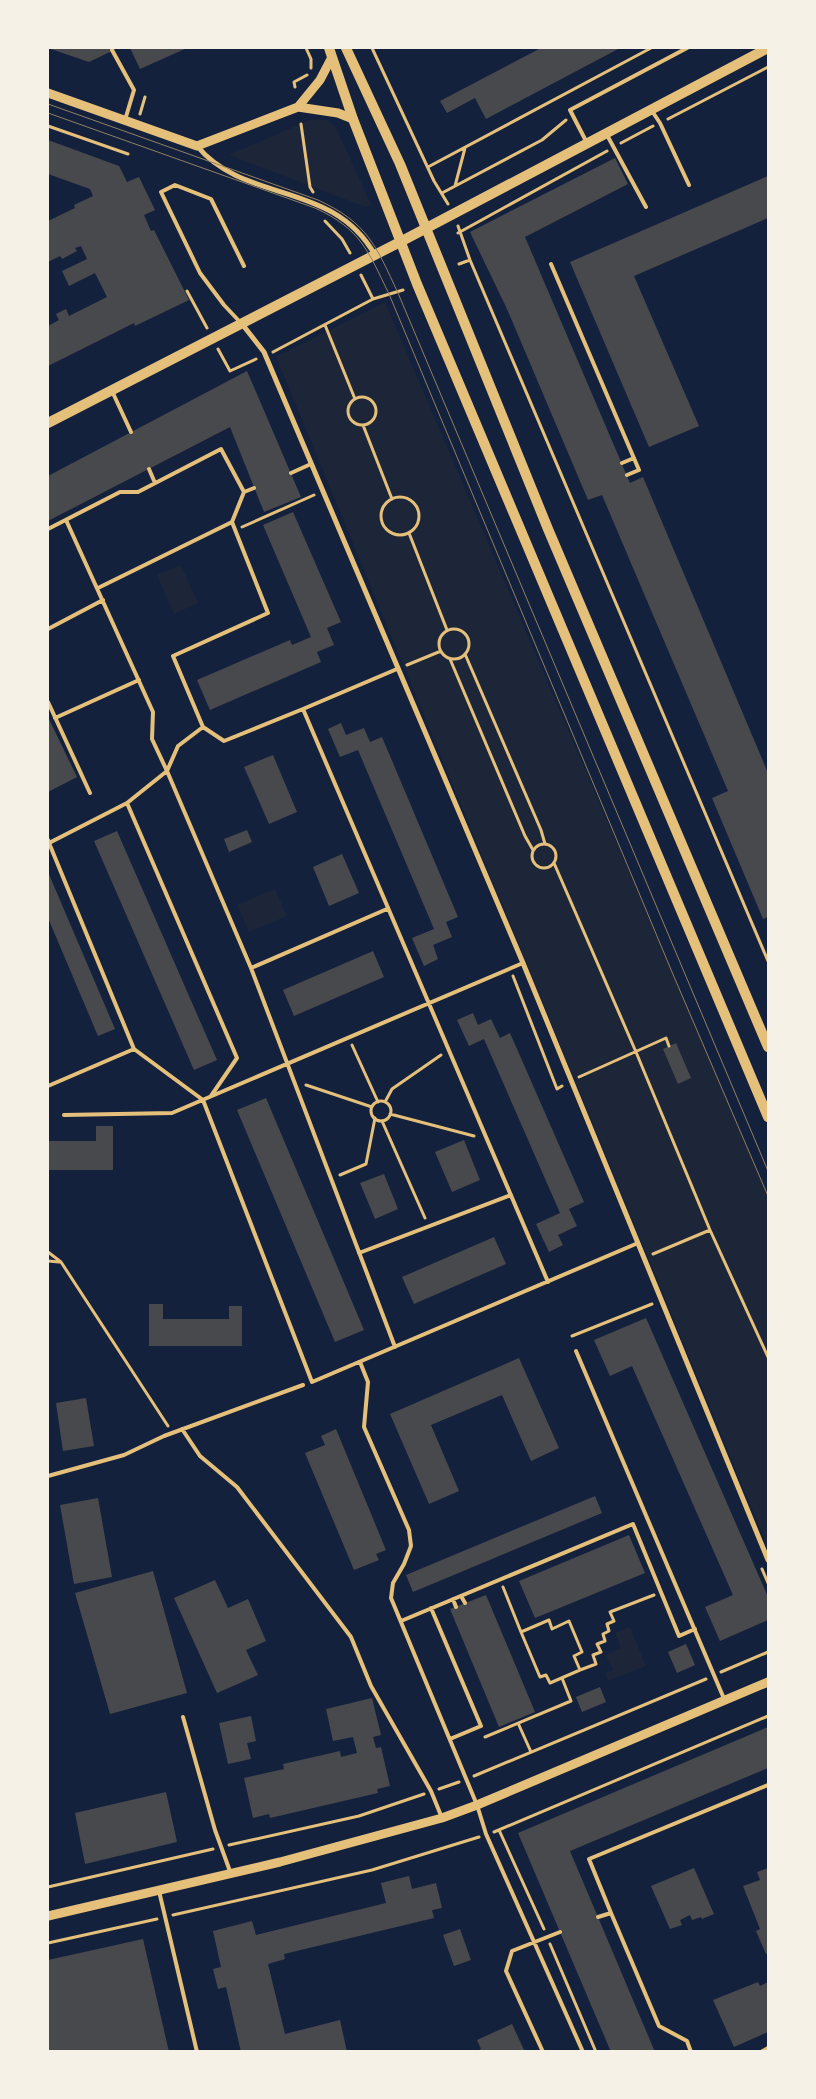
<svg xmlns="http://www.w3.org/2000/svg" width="816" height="2099" font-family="Inter,sans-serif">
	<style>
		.green { fill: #1d2539 }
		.building { fill: #48494c }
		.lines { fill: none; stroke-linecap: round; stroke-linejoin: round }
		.path { stroke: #e5c07b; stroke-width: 3 }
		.service { stroke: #e5c07b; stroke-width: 4 }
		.minor { stroke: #e5c07b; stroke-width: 5 }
		.tertiary { stroke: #e5c07b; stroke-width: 9 }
		.secondary { stroke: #e5c07b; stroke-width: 10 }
		.tram { stroke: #918062; stroke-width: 1 }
	</style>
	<rect width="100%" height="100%" fill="#14213d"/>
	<path class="green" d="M317 119 328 120 336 128 372 206H363L229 155 310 120Z
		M385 302 768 1197V1548L276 357Z
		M181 565 198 603 174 614 157 575Z
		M275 889 287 916 249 932 237 905Z
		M630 1627 646 1666 608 1681 605 1673 613 1670 606 1655 621 1648 615 1633Z"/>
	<path class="building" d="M48 48H118L89 62Z
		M130 48H187L140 69Z
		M541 48H620L486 119 475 98 447 113 440 101Z
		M48 140 119 166 127 182 139 177 155 210 144 215 151 231 154 230 189 300 135 326 134 323 48 366V326L59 320 56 314 66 309 69 316 107 297 95 273 69 286 62 271 87 259 81 246 75 248 77 251 62 259 60 256 48 262V221L75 208 74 205 93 196 90 189 48 174Z
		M615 158 628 184 525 237 630 483 643 477 768 773V917L763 919 712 798 728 791 602 495 588 500 507 309 470 232Z
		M768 176V218L634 276 699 426 649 447 570 262Z
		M247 371 301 497 264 512 230 427 48 521V476Z
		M293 512 341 622 327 628 334 645 317 652 321 662 210 710 197 680 290 640 292 645 311 637 263 525Z
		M48 717 77 777 48 792Z
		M341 723 346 735 364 728 370 742 382 737 458 917 446 922 452 937 433 945 438 959 424 966 412 938 434 929 358 750 340 757 328 729Z
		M273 755 297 812 269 824 244 767Z
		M247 830 252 842 229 852 224 839Z
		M117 831 217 1060 194 1070 94 841Z
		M342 854 359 893 329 906 313 867Z
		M48 872 115 1029 98 1036 48 918Z
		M373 951 384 977 294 1016 283 990Z
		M473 1013 478 1025 491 1019 500 1038 510 1033 584 1202 569 1209 577 1226 558 1235 563 1245 549 1252 536 1224 560 1213 484 1039 469 1046 457 1020Z
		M676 1043 691 1078 678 1084 663 1049Z
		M266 1098 364 1330 335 1342 237 1110Z
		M96 1126H113V1170H48V1141H96Z
		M464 1140 480 1180 452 1192 435 1152Z
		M384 1174 398 1209 375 1219 360 1183Z
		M494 1237 506 1264 414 1304 402 1277Z
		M149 1304H163V1319H229V1306H242V1346H149Z
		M646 1318 768 1597V1620L720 1641 705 1607 733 1595 632 1366 610 1376 594 1340Z
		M519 1358 559 1448 531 1461 502 1395 431 1425 459 1491 429 1504 390 1414Z
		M86 1398 94 1446 63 1451 56 1403Z
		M336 1429 386 1550 376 1554 379 1560 354 1570 305 1453 325 1445 321 1436Z
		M595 1496 602 1513 413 1592 406 1575Z
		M98 1498 112 1577 74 1584 60 1505Z
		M629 1535 645 1573 535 1618 519 1581Z
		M153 1571 187 1693 110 1714 75 1593Z
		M215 1580 228 1608 248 1599 266 1641 246 1650 258 1675 217 1693 174 1598Z
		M486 1595 535 1712 499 1727 450 1609Z
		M686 1644 695 1665 677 1673 668 1652Z
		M600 1687 606 1702 582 1712 576 1697Z
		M372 1698 381 1735 373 1737 376 1748 381 1747 390 1786 377 1789 378 1793 270 1818 269 1814 253 1818 244 1778 284 1769 283 1764 340 1751 341 1757 357 1753 353 1737 333 1741 326 1709Z
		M251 1716 256 1741 247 1743 251 1759 228 1764 219 1723Z
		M768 1727V1768L570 1851 655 2052H611L518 1833Z
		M166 1792 177 1842 85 1864 75 1813Z
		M694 1868 714 1914 702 1919 701 1917 692 1920 690 1915 680 1920 682 1925 670 1929 651 1886Z
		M768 1868V1953L766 1954 756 1931 760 1929 743 1886 760 1880 757 1872Z
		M409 1876 412 1889 436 1883 442 1908 432 1910 434 1918 284 1954 285 1959 268 1964 285 2034 340 2020 347 2052H241L226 1987 218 1989 213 1969 221 1967 213 1931 252 1921 256 1935 386 1903 381 1883Z
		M460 1929 471 1960 454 1966 443 1935Z
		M143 1939 169 2052H48V1960Z
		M758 1982 760 1986 768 1982V2032L734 2047 713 2000Z
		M512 2024 525 2052H475L481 2049 477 2040Z"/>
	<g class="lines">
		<path class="path" d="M306 48 311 59V68
			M372 48 434 181 448 204
			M295 87 294 82 307 75
			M140 114 145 97
			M668 119 768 67
			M301 124 310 187 313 192
			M48 126 128 154
			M621 143 653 126
			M428 167 651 48
			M455 186 465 148
			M442 193 542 140 566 120
			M325 221 342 239 350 253
			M458 226 470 260 768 961
			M458 233 607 151
			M459 264 470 260
			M361 275 373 299
			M187 291 207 328
			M325 325 355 399
			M218 349 230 371 256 359
			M273 352 373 299 403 290
			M348 411a14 14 0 1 1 28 0a14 14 0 1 1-28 0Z
			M363 425 392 499
			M381 516a19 19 0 1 1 38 0a19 19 0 1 1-38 0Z
			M242 527 314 495
			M409 533 447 630
			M439 644a15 15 0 1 1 30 0a15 15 0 1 1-30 0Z
			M465 654 541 830 545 844
			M450 659 525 836 533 850
			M407 665 441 651
			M532 856a12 12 0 1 1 24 0a12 12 0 1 1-24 0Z
			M554 863 636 1052 710 1230 768 1357
			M513 976 557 1089 562 1086
			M352 1045 378 1102
			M579 1077 666 1038 669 1046
			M306 1085 372 1107
			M371 1111a10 10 0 1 1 20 0a10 10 0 1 1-20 0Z
			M385 1102 392 1089 441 1055
			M390 1114 474 1136
			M382 1121 425 1218
			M340 1175 366 1164 375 1118
			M48 1252 61 1262 168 1426
			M653 1254 710 1230
			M48 1261 59 1262
			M572 1336 652 1304
			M762 1569 768 1583
			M503 1587 521 1632 549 1620 552 1629 569 1621 582 1652 574 1656 580 1670 550 1683 546 1675 540 1677 521 1632
			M580 1670 596 1664 593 1655 601 1652 597 1644 605 1641 603 1634 609 1631 607 1624 614 1621 610 1612 654 1595
			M721 1672 768 1652
			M518 1723 531 1752
			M485 1737 571 1701 562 1678
			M474 1776 706 1679
			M439 1789 459 1782
			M499 1830 544 1929
			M494 1832 768 1716
			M229 1845 359 1816 424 1794
			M48 1887 213 1849
			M173 1915 372 1870 479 1837
			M48 1943 157 1919
			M550 1944 596 2052"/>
		<path class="service" d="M112 50 134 90 125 120
			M652 111 660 123 689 185
			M607 135 646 207
			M587 143 570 110 687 48
			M551 264 639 470 627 475
			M240 322 224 305 200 273 161 192 175 185 211 199 244 266
			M112 391 131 432
			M622 463 634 458
			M149 469 155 483
			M291 473 311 464
			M244 492 254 488
			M66 520 153 712 152 739 167 771
			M48 529 120 492H138L221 449 244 492 232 522 268 613 173 656 203 727
			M98 588 232 522
			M48 629 103 600
			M48 702 90 793
			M303 709 397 669
			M55 718 139 680
			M167 771 178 746 203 727 224 741 303 709 548 1282
			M127 803 237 1058 211 1096
			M48 840 49 843 127 803 167 771 251 968 395 1347
			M49 843 134 1049 203 1100 312 1382 638 1243
			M251 968 387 909
			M48 1086 134 1049
			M64 1115 172 1113 523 963
			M359 1253 511 1195
			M576 1351 725 1701
			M360 1362 368 1382 364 1427 409 1530 411 1546 404 1564 393 1583 391 1598 477 1805 486 1834 583 2052
			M182 1429 200 1456 237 1487 351 1637 371 1686 431 1791 442 1818
			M48 1476 124 1455 164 1436 303 1385
			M461 1596 465 1603
			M453 1599 456 1607
			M431 1608 481 1726 450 1739
			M401 1621 633 1524 679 1636 695 1629
			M183 1717 215 1830 231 1874
			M159 1891 197 2052
			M611 1913 659 2026 687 2041 691 2052
			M598 1917 611 1913 589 1859 768 1785
			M543 2052 506 1971 512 1951 560 1932
			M761 2052 768 2048"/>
		<path class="minor" d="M197 146C245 204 333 180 375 255
			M242 324 264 352 523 963 768 1560"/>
		<path class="tertiary" d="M48 93 197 146 298 107 338 113 353 119
			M298 107 320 80 331 59
			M48 1916 280 1862 442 1818 477 1805 768 1682"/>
		<path class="secondary" d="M329 48 353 119 417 284 768 1117
			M346 48 400 164 548 529 768 1047
			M48 423 400 242 768 48"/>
		<path class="tram" d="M48 104 318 200C368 223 376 246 398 293L768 1171
			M48 113 315 208C361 229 368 251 389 294L672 972 768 1196"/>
	</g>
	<rect width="816" height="2099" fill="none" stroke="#f6f1e7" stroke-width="98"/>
</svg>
